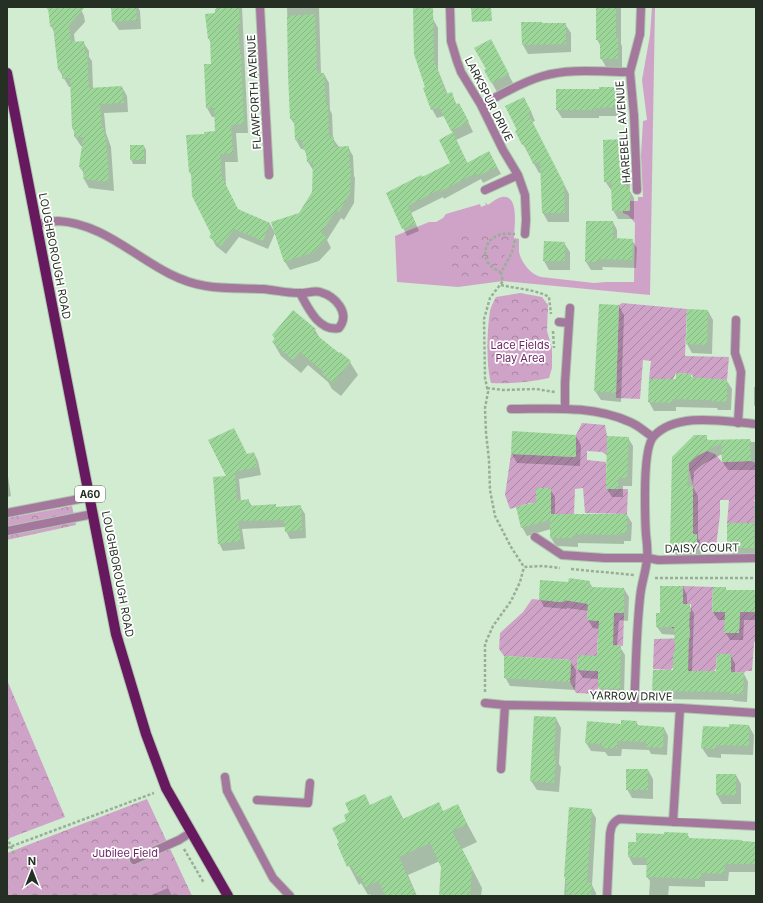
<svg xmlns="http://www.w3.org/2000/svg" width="763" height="903" font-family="Inter,sans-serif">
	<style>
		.grass { fill: #cfa3c7 }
		.park { fill: url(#park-crowns) }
		.garden { fill: url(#garden-furrows) }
		.shadow { fill: #0003 }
		.building { fill: url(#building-hatch) }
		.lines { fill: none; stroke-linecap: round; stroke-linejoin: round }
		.service-casing { stroke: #afc6ae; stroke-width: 10 }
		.minor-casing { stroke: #afc6ae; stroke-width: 10 }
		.primary-casing { stroke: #afc6ae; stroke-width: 12 }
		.path { stroke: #99ae98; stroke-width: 2.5; stroke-dasharray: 3 2; stroke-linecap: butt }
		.service { stroke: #a3789c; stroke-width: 8 }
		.minor { stroke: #a3789c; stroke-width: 8 }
		.primary { stroke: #67195f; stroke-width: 10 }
		.labels { text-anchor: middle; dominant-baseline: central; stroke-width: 3.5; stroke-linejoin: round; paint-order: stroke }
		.shield { fill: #fff; stroke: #666d66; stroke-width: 1 }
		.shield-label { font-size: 10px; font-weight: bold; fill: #252f24 }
		.street-label { font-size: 11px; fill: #252f24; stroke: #fff }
		.park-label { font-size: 11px; fill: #702667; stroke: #fff }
	</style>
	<defs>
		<pattern id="park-crowns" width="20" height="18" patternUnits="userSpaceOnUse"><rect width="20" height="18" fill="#cfa3c7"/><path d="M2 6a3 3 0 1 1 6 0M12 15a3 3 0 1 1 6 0" fill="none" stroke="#a885a1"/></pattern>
		<pattern id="garden-furrows" width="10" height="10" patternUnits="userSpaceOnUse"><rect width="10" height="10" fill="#cfa3c7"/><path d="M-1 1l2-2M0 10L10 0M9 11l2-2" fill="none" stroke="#a885a1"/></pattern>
		<pattern id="building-hatch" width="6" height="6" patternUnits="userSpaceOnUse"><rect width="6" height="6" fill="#9cd699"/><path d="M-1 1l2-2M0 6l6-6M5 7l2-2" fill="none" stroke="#86b884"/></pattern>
	</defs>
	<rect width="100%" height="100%" fill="#d1ecd0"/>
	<path class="grass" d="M652 7H655L650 295 503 281 458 287 397 282 395 236 429 222H436L443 218 446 214 480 204 481 207 486 205 485 202 488 205C492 202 497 198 502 197 520 194 514 228 514 238L519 239C519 243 519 248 519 252 521 262 531 275 541 277L594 283 606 282H634L635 223 628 215 623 213V211L630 201H638V197H643L641 156 643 121 647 120 642 80 650 35Z"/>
	<path class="park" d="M471 231 483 232 490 237 502 232H512C512 242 506 255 499 263 495 268 488 277 481 279 462 284 438 259 453 243 458 237 464 234 471 231Z
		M520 293 542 297 548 305 547 331 552 348V368L549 378C530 382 510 384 491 383 486 366 487 330 490 311 491 306 494 301 496 297Z
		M72 506 76 525 7 540V518Z
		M7 680 65 817 7 839Z
		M147 799 192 896H7V853Z"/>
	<path class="garden" d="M622 303 687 309 685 356 729 357 727 380 694 378 691 374 676 373 673 379H649L651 361 643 360 640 399 616 398 619 305Z
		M582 423 605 425 607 436V455L602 452 587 451V460L606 462 607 489H628L627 514 585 513 583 488 575 489 574 515 550 514 551 488H536V503H530L510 509 505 495 511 454 575 457 576 435Z
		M707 451 715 454 722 462 751 461 756 463V500H754V523H727L729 500H720V515L716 547 697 548 685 534 686 524 693 517V486L689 469V463L697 456Z
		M683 586 713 587 712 612H726L725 633 739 632 740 612H756V639L754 643 752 671H746L744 673 730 672 731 654H717L716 668 714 671H686L688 652 673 653V667L670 670 653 669 654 639 690 638V628L674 629 671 627H681L677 613 691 612V604H677L683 600Z
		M532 599 553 601 555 602H563L566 600 586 603 588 605 587 620 602 621 612 613H624L623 646 613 645 598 635 597 656H578L577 670 598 671V688L596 694 576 693 570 682 571 660 504 656 499 649 500 633 523 612Z"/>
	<path class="shadow" d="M46 7H80L84 16 85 22 74 34 75 43 83 42 89 51V57L92 61 93 89 122 87 127 96 128 112 104 113 106 133 111 147 114 191 89 188 84 179V174L80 167 83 146H81L75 137 73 128 71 87H69L59 70 55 33 51 26 49 11Z
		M112 7H138L140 11 141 29 119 30 113 21Z
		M216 7H242L248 133H236L238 162H225L226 187 238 211 270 224 275 233 268 249 239 237 226 254 216 246 211 237 212 234 190 172 205 134 216 132 215 117H212L207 108 212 65 211 43 209 39 216 14Z
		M287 7H319L321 74H324L329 83 330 110 332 114 333 139 339 147H348L353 156 354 176 355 178 354 203 344 220 341 218 327 240 331 248 319 261 290 270 285 262 300 214 313 193V170L308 162 307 156 304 149H301L296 140 295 125 291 119Z
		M597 7H621V44L622 46V67H606L601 58V47L597 39Z
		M433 19 438 28V70L448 95 451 93 457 105 464 113 473 132 456 140 468 164 489 152 501 174 483 183 481 179 444 199 443 197 411 213 419 231 407 236 387 194 422 179 452 163 453 133 444 116 437 118 432 109 426 88Z
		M542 24H565L571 33V52L528 54 523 45Z
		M495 49 513 83 497 92 485 70 487 69Z
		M618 88 623 97V116H599V118H562L557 110 600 90Z
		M529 107 535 121 532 122 569 194V222H548L543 213 542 172 539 173 523 144Z
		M624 140 629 149 630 191 634 198V219H618L613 210 612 190H611L605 181Z
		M144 146 146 150V164H133L131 159Z
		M587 222H613L617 230V239L632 240 637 248 636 268 602 267 603 270H591L586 262Z
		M564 243 570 252V270H549L544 261Z
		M600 305 619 306 624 315 621 402 601 400 595 391Z
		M293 311 315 330 321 340 350 362 358 375 341 396 332 389 328 382 308 365 301 373 281 356 273 342 275 339 273 335Z
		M708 311 713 320 712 354 692 353 687 344Z
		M756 323V352L755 350Z
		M690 375 693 379 727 381 732 389 731 410H718L717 408 676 407V411H654L649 402 650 380H677Z
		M754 387H756V408L754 405Z
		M513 432 576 436 581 445 580 466 517 463 512 454Z
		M706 436 708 441 750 440 751 442H756V470H728L722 461V454L702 465 694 472 693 487 698 496V538L701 544V556H677L671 547 673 457Z
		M628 438 633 446 632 486H623V497H612L607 489Z
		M254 453 258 461 261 475 239 479 241 501 248 500 252 506 275 505 277 508 300 506 305 514 306 538 290 539 286 531V527L242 529 245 549 223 551 219 543 227 477 247 455Z
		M7 470 11 496 7 497Z
		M550 489 555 497V515H627L632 523 631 541H624V544L578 543V547L556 546 551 538V529L527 536 522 527 537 502Z
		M754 501H756V555H733L728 548 754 524Z
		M589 582 593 588 624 589 629 597 628 621 619 620 617 646 620 647 625 655 624 696H604L599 688V679L583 678 578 670 598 657 599 629 593 628 588 620 589 611 567 608V609L544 607 540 599 569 583Z
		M683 587 687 595V605H689L694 613 692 672H717L730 655 735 663V673L744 674 748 682 747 702 734 701 733 700 658 699 653 691 674 671 676 653V635L662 634 657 627 661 614Z
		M725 588 727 591H756V620H744L743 640H730L725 632 726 620H718L713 612Z
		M570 661 576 670 575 690 510 686 505 677Z
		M535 717 556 718 561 728 559 764 561 767 559 792 537 790 531 781Z
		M636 722 639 726 664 728 668 736 667 755 651 754 649 750 622 749 621 756H608L605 752 591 751 586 743 622 725Z
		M749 726 754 735 753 755 721 754V758L708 757 702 748 730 728Z
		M648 770 653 779V799L632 798 627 789Z
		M736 775 741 784V804H722L717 795Z
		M391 796 404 820 443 812 457 805 477 842 462 849 482 888 481 896H440L442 867 440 861 408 875 417 896H371L370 894 368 895 361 883 359 885 338 845 348 821 370 806Z
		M570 808 591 810 596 818 592 885 596 893V896H564Z
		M637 834H687L690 839 742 841 743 842 756 844V872H729L728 881H705V887L669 886 668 896H649L650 881 647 877 648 865H633L629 857V843H637Z
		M168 888 172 896H150Z"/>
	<path class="building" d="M48 7H85L69 25 71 42 84 41 85 52 87 51 89 88 122 86 124 103 100 104 102 128H104L105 137H106L109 182 83 179 84 169H80L81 167H79L83 137H74V128L72 129 70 78 62 79V70H58L53 26 50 27Z
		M111 7H136L137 20 112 22Z
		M219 7H239L240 25 238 26 240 53H241L244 124 231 125 233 153 220 154 222 177 238 209 270 223 263 241 234 229 221 246 209 237 211 234 192 196 191 172 189 173 186 135 204 134V132L215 131 214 108H206L204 64H211L210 39H208L205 14 215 13V9H219Z
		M413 7H433L434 60 446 94 452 92 456 105 459 103 469 122 451 131 439 107 431 110 423 88 425 87 414 54Z
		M471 7H491L492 21 472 22Z
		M596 7H616V37H618V59H600V40H596Z
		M315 14 317 73H324L326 104H328L329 137H334V147L349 146 350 168H351L350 193 339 212 336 210 321 233 327 238 314 252 284 262 271 222 299 213 312 192 313 162H307L306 150H303L302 140H295L294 119H290L288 74 287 16Z
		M521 22H542V23H566V44L522 45Z
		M491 39 509 74 491 83 484 70 486 69 474 48Z
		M599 87H619V107L595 108V110H556V89H599Z
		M524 97 531 112 528 113 564 184 565 213H542L540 161 533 164 524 144 522 145 515 131 517 130 505 106Z
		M453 132 467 163 489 151 497 167 478 176 476 173 439 192 438 190 408 206 416 224 402 229 386 193 421 175 422 177 450 163 439 140Z
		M624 139 626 188H630V211H612L611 182H604L603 140Z
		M130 145H144V160H130Z
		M586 221H613V238L633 239 632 260 598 259V262H585Z
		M544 241 565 242V261H543Z
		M599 304 619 305 616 393 594 391Z
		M687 309 708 310 707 345 686 344Z
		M293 310 316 329 313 332 339 353 340 352 351 361 333 383 323 375 324 372 300 352 293 360 272 342 275 338 272 335Z
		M676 373 691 374V377L727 380V402L712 401V400L672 399V403L648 402 649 379H676Z
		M234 428 247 454 254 452 257 467 235 472 237 501 249 499V506L276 504V507L301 505 302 530 285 532 284 520 238 521 241 541 218 544 213 477 226 476 208 440Z
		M512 431 576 435V457L511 454Z
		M694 435H707V440L750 439 751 461 722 462 721 443 697 456 689 463 687 486H693V534H697V548H670L672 457Z
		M607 436 629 437 627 478H618V489H606Z
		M536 488H551V514H627V533H620V535L574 534V538H550V520L521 528 516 507 536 502Z
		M727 523H754V548H727Z
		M569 578 590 581 589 587 624 588V613H614L613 645 621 646 620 689 598 688V671L577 670 578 655 597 656 599 621 587 620 588 604 563 600V602L539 600 540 580 568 582Z
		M660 586H683V604H690L688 671H716L717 654H731V672L744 673 743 694H728L729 692 652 691 653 670H673V652H675L674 627H656V613H660Z
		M713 587H726V590H756V612H740L739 633H724L725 612H712Z
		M504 656 571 660 570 682 504 678Z
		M534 716 556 717 554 757H556L554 783 530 781Z
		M621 720 637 721 636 725 664 727 663 748 646 747V742L617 741V748H602V744L585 743 587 721 621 724Z
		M729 724 749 725V746L716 745V749L701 748 703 726 729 727Z
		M626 769H648V790H626Z
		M716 774H736V795H716Z
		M365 794 370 805 391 795 403 819 439 802 443 811 458 804 467 824 452 831 472 868 470 896H439L441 867 430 843 399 857 416 896H386L378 881 365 887 360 875 357 877 351 865 347 867 337 844 339 843 332 828 346 821 344 815 349 812 345 803Z
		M569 807 592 809 587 882 592 883 591 896 566 894V878L564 877Z
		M664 832 688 833V838L742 840V841L756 842V864H725L724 874 701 873V879L646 877 647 858 628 857V842H636V833L664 834Z"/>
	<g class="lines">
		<g class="service-casing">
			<path id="service" d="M640 34 641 7
				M634 116 637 190
				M37 224C43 223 51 221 58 221 115 224 151 278 206 286 224 289 244 288 263 289 275 290 287 293 299 293 306 294 313 290 320 292 335 296 351 313 339 328 319 332 308 308 300 293
				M736 320 735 353 740 368 741 372 738 423
				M559 322 569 323
				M565 383 570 308
				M7 513 90 497
				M7 531 93 514
				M535 537 562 555 605 558H648L658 560 756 558
				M225 777 227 791 273 878 290 896
				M257 800 308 803 310 783
				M134 860 179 840 190 833"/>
		</g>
		<g class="minor-casing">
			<path id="minor" d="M260 7 269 175
				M450 7 451 41 457 61 461 72 481 105 503 150 518 175 525 195 526 220 525 234
				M481 105C501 95 521 82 543 76 570 68 601 72 630 72
				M634 116 630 72 640 34
				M485 190 518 175
				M565 383V408
				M511 409C551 409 592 405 630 422 638 425 645 432 653 437
				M485 703 505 705 680 708 756 713
				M634 707C636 670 636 634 640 598 641 584 646 572 647 559 648 551 647 543 646 535 645 522 645 509 645 495 645 483 645 445 654 436 678 411 725 422 756 424
				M501 769 505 705
				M673 822 680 708
				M607 896 610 834C611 827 612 823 619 819L756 826"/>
		</g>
		<g class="primary-casing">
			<path id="primary" d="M7 73 116 634 146 734 166 788 228 896"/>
		</g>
		<path class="path" d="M515 240 512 252 501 273 503 281 490 298 484 319 485 378 488 392 485 408 486 433 489 460 490 490 495 516 511 547 524 567 543 566 560 568
			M501 273C497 270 491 267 488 263 481 252 488 238 499 235 504 233 510 234 515 234
			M501 285C517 289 535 289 549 297L551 314
			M553 331 554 348
			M487 388 503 390 536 389 555 392
			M571 569 634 575
			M655 578H756
			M485 692V644L493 626 511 601 520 582 524 567
			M7 837 14 854
			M7 848 154 793
			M184 849 204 883"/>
		<use href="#service" class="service"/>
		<use href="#minor" class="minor"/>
		<use href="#primary" class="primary"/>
	</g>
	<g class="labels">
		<rect class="shield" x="75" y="486" width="30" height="16" rx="3"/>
		<g class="shield-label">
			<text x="90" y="494">A60</text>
		</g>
		<g class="street-label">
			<text transform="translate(254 92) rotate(-93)">FLAWFORTH AVENUE</text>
			<text transform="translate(489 99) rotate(63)">LARKSPUR DRIVE</text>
			<text transform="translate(623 132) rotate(-94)">HAREBELL AVENUE</text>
			<text transform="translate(55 256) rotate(79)">LOUGHBOROUGH ROAD</text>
			<text transform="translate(702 548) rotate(-1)">DAISY COURT</text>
			<text transform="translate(118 574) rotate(79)">LOUGHBOROUGH ROAD</text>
			<text transform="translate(631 696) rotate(1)">YARROW DRIVE</text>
		</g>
		<g class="park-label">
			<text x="520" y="345">Lace Fields<tspan x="520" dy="13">Play Area</tspan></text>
			<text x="125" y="853">Jubilee Field</text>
		</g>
	</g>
	<rect width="763" height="903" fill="none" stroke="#252f24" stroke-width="16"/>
	<g transform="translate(32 871)" stroke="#ffffff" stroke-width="3" paint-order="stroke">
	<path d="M0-3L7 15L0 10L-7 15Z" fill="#252f24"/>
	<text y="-6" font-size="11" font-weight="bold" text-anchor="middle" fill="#252f24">N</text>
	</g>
</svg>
